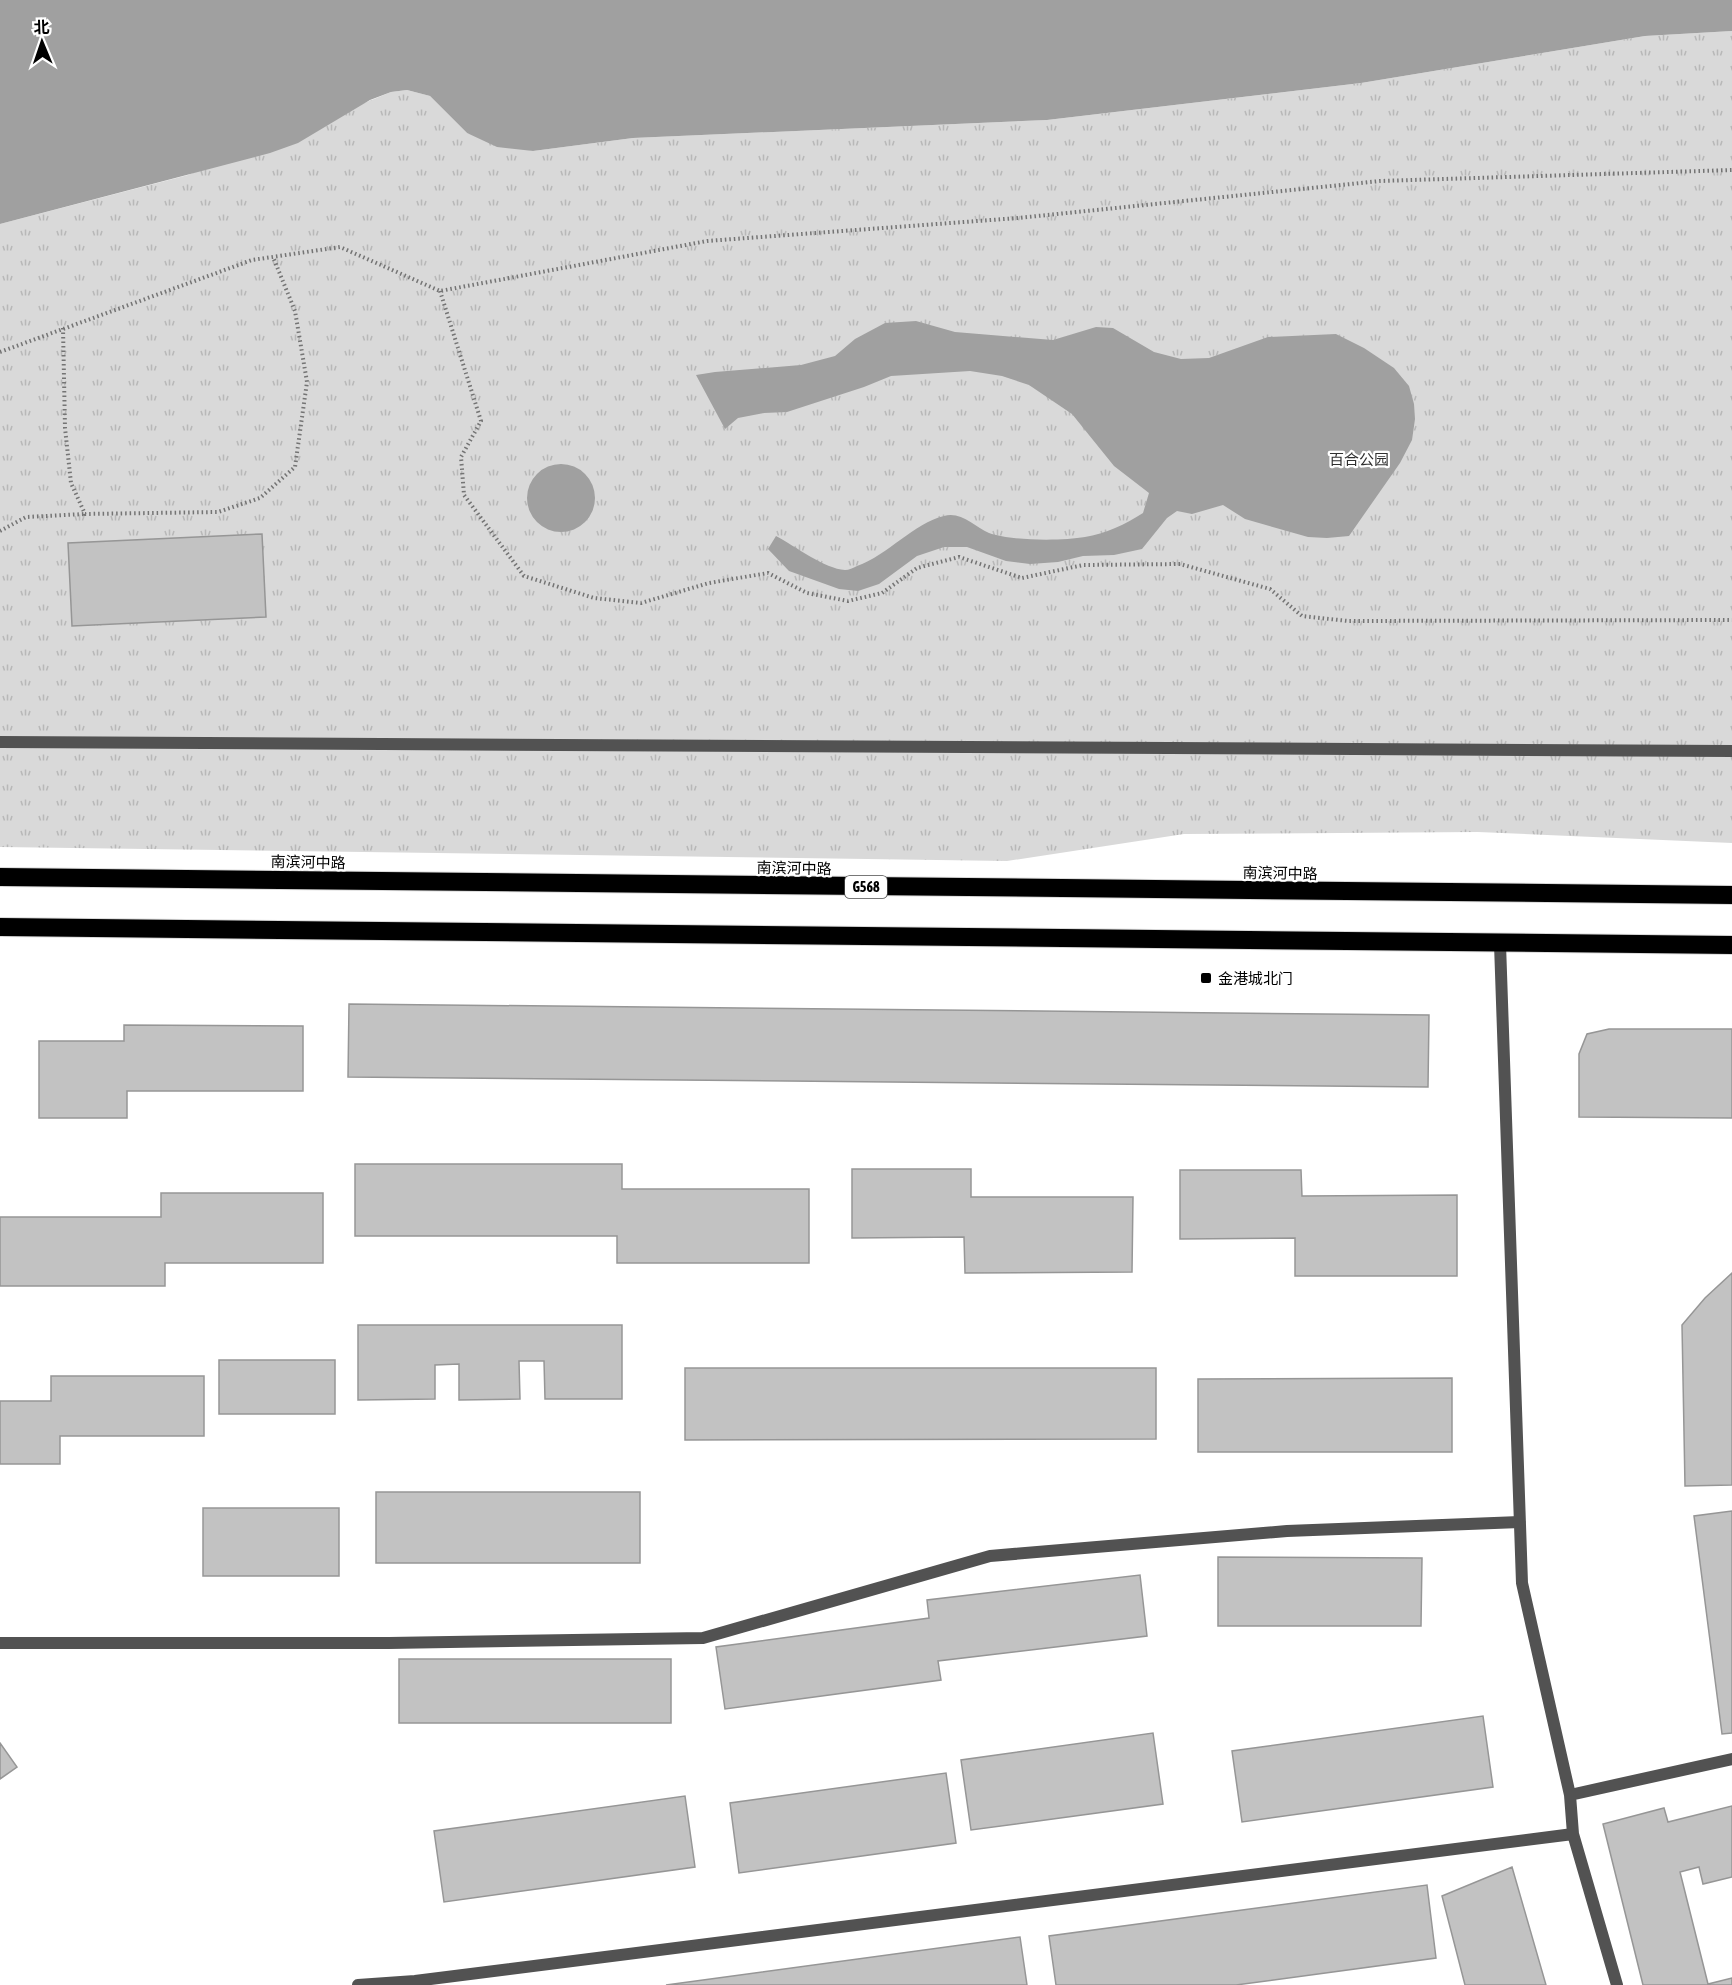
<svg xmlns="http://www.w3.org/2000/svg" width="1732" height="1985" font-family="'Asap Condensed','Noto Sans SC',sans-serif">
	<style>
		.park { fill: url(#park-tufts) }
		.water { fill: #a0a0a0 }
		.building { fill: #c2c2c2; stroke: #969696; stroke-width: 1.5 }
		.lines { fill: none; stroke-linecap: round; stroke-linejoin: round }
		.highway-casing { stroke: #dbdbdb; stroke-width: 20 }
		.path { stroke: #747474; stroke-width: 4; stroke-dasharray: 1.5 3; stroke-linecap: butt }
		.street { stroke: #525252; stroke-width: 12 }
		.highway { stroke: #000; stroke-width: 18 }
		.poi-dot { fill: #000; stroke: #fff; stroke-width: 2 }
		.labels { text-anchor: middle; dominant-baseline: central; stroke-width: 4.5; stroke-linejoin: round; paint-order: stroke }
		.shield { fill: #fff; stroke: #4c4c4c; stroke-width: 1.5 }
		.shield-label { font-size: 14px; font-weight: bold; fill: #000 }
		.park-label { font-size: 15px; fill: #303030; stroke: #fff }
		.street-label { font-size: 15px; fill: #000; stroke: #fff }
		.poi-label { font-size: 15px; fill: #000; stroke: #fff; text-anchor: start }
	</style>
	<defs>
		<pattern id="park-tufts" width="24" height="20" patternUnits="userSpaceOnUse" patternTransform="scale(1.5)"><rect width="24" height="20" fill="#d9d9d9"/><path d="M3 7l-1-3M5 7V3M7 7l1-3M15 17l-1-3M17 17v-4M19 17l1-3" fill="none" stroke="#b8b8b8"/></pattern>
	</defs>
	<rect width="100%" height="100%" fill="#fff"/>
	<path class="park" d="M1732 31V843L1478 832 1184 834 1007 861 0 847V224L188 175 391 92 407 90 430 96 467 133 533 151 633 138 1047 120 1361 83 1645 36Z"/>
	<path class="water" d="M0 0H1732V31L1645 36 1361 83 1047 120 633 138 533 151 497 147 467 133 430 96 407 90 391 92 370 100 298 143 270 153 0 224Z
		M916 321 955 332 1053 340 1096 327 1113 328 1154 352 1181 359 1209 358 1268 337 1336 334 1364 348 1394 368 1409 386 1414 404 1415 419 1412 440 1400 463 1349 536 1327 538 1308 537 1245 519 1223 505 1192 514 1177 511 1167 518 1142 549 1114 555 1083 556 1058 562 1030 564 1006 561 967 547H944L917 556 879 584 858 591 839 589 789 571 768 549 776 536C795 546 825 569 845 570 849 570 853 568 857 566 888 555 914 523 944 516 961 511 975 527 989 533 1011 541 1062 541 1085 537 1105 534 1126 524 1143 513L1149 493 1114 466 1072 414 1029 385 1002 376 970 371 891 376 864 387 787 412 764 413 738 418 725 429 696 375 715 372 801 365 835 356 855 339 885 323Z
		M527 498a34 34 0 1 1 68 0a34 34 0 1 1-68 0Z"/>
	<path class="building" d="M262 534 266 617 72 626 68 543Z
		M349 1004 1429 1015 1428 1087 348 1077Z
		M124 1025 303 1026V1091H127V1118H39V1041H124Z
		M1609 1029H1732V1118L1579 1117V1054L1587 1034Z
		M355 1164H622V1189H809V1263H617V1236H355Z
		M852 1169H971V1197H1133L1132 1272 965 1273 964 1237 852 1238Z
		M1180 1170H1301L1302 1196 1457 1195V1276H1295V1238L1180 1239Z
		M161 1193H323V1263H165V1286H0V1217H161Z
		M1732 1273V1485L1685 1486 1682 1325 1705 1298Z
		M358 1325H622V1399H545L544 1361H519L520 1399 459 1400V1364L435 1365V1399L358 1400Z
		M219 1360H335V1414H219Z
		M685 1368H1156V1439L685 1440Z
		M51 1376H204V1436H60V1464H0V1401H51Z
		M1452 1378V1452H1198V1379Z
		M376 1492H640V1563H376Z
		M203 1508H339V1576H203Z
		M1732 1511V1733L1722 1734 1694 1516Z
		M1218 1557 1422 1558 1421 1626H1218Z
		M1140 1575 1147 1636 938 1661 941 1680 725 1709 716 1647 929 1618 927 1600Z
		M399 1659H671V1723H399Z
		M1483 1716 1493 1787 1242 1822 1232 1751Z
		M1153 1733 1163 1804 971 1830 961 1760Z
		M0 1743 17 1767 0 1779Z
		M946 1773 956 1843 739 1873 730 1803Z
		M685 1796 695 1867 444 1902 434 1831Z
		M1732 1806V1877L1703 1884 1699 1867 1680 1872 1708 1984 1732 1978V1985H1643L1603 1824 1664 1808 1668 1822Z
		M1512 1867 1546 1985H1465L1442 1896Z
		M1427 1885 1436 1958 1236 1985H1056L1049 1936Z
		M1020 1937 1027 1985H666Z"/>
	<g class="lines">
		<g class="highway-casing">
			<path id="highway" d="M0 877 1732 895
				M0 927 1732 945"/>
		</g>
		<path class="path" d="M440 291 481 421 461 457 464 495 524 576 594 598 641 603 709 583 768 573 807 593 848 601 882 593 917 568 959 557 1022 578 1083 565 1180 564 1270 589 1302 616 1348 621 1732 620
			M63 328 65 428 71 483 85 514 218 512 260 498 295 467 307 382 295 311 273 257
			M0 352 252 260 340 247 440 291 707 241 1018 218 1380 181 1732 170
			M0 531 26 517 85 514"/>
		<path class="street" d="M0 742 1732 751
			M1500 944 1522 1583 1570 1795 1573 1834 1617 1985
			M0 1643H389L703 1638 990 1556 1287 1531 1520 1522
			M1570 1795 1732 1759
			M358 1985 415 1981 1573 1834"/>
		<use href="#highway" class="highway"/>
	</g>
	<rect class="poi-dot" x="1200" y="972" width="12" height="12" rx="3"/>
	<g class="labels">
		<rect class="shield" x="845" y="876" width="42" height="22" rx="4.5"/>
		<g class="shield-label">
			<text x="866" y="887">G568</text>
		</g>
		<g class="park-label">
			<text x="1359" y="459">百合公园</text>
		</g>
		<g class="street-label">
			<text transform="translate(308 862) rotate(1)">南滨河中路</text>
			<text transform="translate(794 868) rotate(1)">南滨河中路</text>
			<text transform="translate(1280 873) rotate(1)">南滨河中路</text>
		</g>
		<g class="poi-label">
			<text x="1218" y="978">金港城北门</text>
		</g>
	</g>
	<g transform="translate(42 42) rotate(358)" stroke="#ffffff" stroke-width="4.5" paint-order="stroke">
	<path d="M0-4.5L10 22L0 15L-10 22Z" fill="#000000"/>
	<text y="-9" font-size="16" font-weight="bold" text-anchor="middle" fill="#000000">北</text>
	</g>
</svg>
